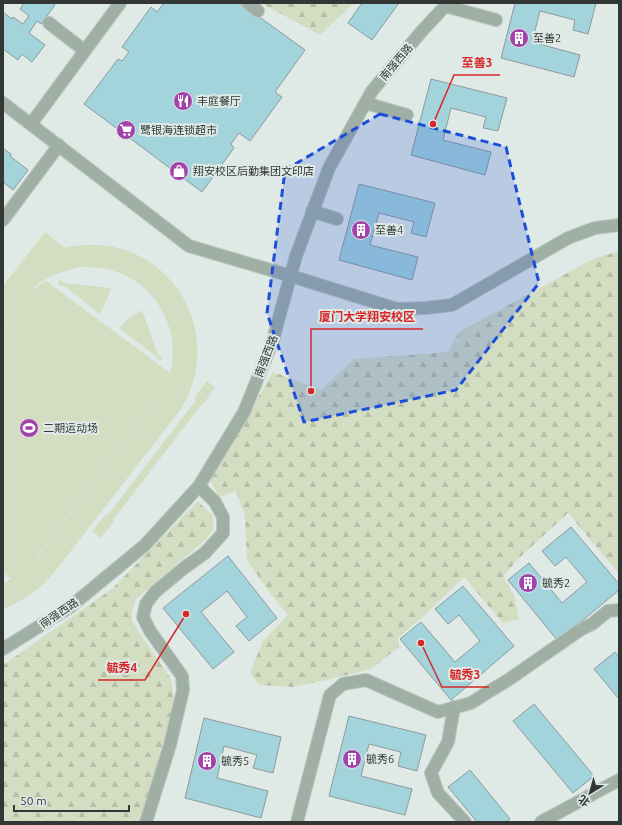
<svg xmlns="http://www.w3.org/2000/svg" width="622" height="825" font-family="Ubuntu,'Noto Sans SC',sans-serif">
	<style>
		.grass { fill: #d3ddc1; fill-rule: evenodd }
		.forest { fill: url(#forest-firs) }
		.building { fill: #a3d3db; stroke: #8f9a9c }
		.lines { fill: none; stroke-linecap: round; stroke-linejoin: round }
		.minor-casing { stroke: #bcc6c3; stroke-width: 14 }
		.minor { stroke: #a0afa4; stroke-width: 12 }
		.marked { fill: #1d4ed8; fill-opacity: 0.2; stroke: #1d4ed8; stroke-width: 3; stroke-dasharray: 8 5; stroke-linejoin: round }
		.labels { text-anchor: middle; dominant-baseline: central; stroke-width: 4; stroke-linejoin: round; paint-order: stroke }
		.poi-label { font-size: 11px; fill: #323635; stroke: #dfeae7; text-anchor: start }
		.street-label { font-size: 11px; fill: #323635; stroke: #dfeae7 }
		.leader { fill: none; stroke: #d62828; stroke-width: 1.5 }
		.callout-dot { fill: #d62828; stroke: #dfeae7; stroke-width: 1.5 }
		.callout-label { font-size: 12px; text-anchor: middle; font-weight: bold; fill: #d62828; stroke: #dfeae7; stroke-width: 4; stroke-linejoin: round; paint-order: stroke }
	</style>
	<defs>
		<pattern id="forest-firs" width="22" height="20" patternUnits="userSpaceOnUse"><rect width="22" height="20" fill="#d3ddc1"/><path d="M5 1l3.5 6h-7zM16 11l3.5 6h-7z" fill="#b6bea6"/></pattern>
	</defs>
	<rect width="100%" height="100%" fill="#dfeae7"/>
	<path class="grass" d="M45 232 65 248C160 225 231 326 181 409L53 574C39 590 23 601 3 609V583L11 579 3 572V327L16 310 3 326V286ZM83 267C97 267 110 269 122 274 160 290 181 334 170 373L46 281 29 292C44 277 63 270 83 267ZM160 395 155 402 36 558V557Z
		M61 280 64 283 111 288 108 297 100 314 63 285 60 286 59 285 58 282Z
		M142 310 158 355 162 356V359L160 360 157 359 156 356 119 328 128 319Z
		M207 381 215 388 203 404H202L113 520 114 521 101 538 92 531 105 515 107 516 196 400 194 398Z"/>
	<path class="forest" d="M261 3H354L320 35Z
		M619 251V574L568 513 518 559 503 577 514 595 519 619 503 623 464 577 426 614 398 638 399 647 371 669 327 680 292 687 259 685 250 672 263 641 288 615 267 589 247 560 245 516 236 491 219 497 210 480 273 372 321 390 354 359 448 352 459 332 593 259Z
		M198 501 212 516 214 528 206 539 136 599 132 611V622L171 679 174 700 172 726 143 822H3V665L112 589Z"/>
	<path class="building" d="M24 3H53L55 5 41 24 37 21 29 33 45 45 32 62 22 54 18 60 3 49V12L12 19 13 17 23 24 29 16 20 9Z
		M164 3H240L305 50 275 92 282 97 250 141 239 133 231 144 234 148 202 192 84 104 118 59 122 61 129 52 122 47 151 7 157 12Z
		M362 3H399L372 40 348 23Z
		M515 3H596L588 34 573 30 575 20 540 11 532 42 580 55 574 77 501 58Z
		M431 79 507 98 498 131 483 128 486 117 451 108 443 140 491 152 485 175 411 155Z
		M3 148 11 154 10 156 28 170 13 190 3 182Z
		M359 184 435 203 426 237 411 233 414 222 379 213 370 245 418 257 412 280 339 260Z
		M571 527 619 584V590L558 641 508 580 529 563 562 603 587 582 566 557 555 566 542 551Z
		M228 556 277 618 249 641 236 626 247 617 227 591 201 612 234 652 213 669 163 608Z
		M463 586 514 646 451 700 400 639 421 622 455 662 480 641 459 615 448 624 435 609Z
		M615 652 619 657V699L594 669Z
		M534 704 594 776 573 793 513 721Z
		M349 716 426 735 417 771 398 766 401 752 369 744 361 776 412 789 405 815 329 796Z
		M204 718 281 737 273 773 253 768 257 755 224 746 217 778 268 791 261 818 185 798Z
		M470 770 510 819 507 822H477L448 787Z"/>
	<g class="lines">
		<g class="minor-casing">
			<path id="minor" d="M248 3 258 11
				M445 6 496 20
				M49 23 85 51
				M3 103 189 246 291 276 397 309 426 308 452 305 568 238 595 228 619 225
				M365 103 407 115
				M31 124 120 3
				M312 211 337 219
				M3 220 59 145
				M3 649 70 607 145 545 199 486 244 412 272 343 296 256 329 168 372 91 421 32 448 3
				M454 707 448 742 431 773 438 793 465 822
				M146 822 170 745 183 690 182 676 150 631 143 617 146 604 155 592 184 568 205 553 223 533V517L215 502 199 486
				M297 822 330 695 343 684 366 680 438 712 471 703 485 694 508 680 580 630 592 624 608 611 619 610
				M541 822 619 780"/>
		</g>
		<use href="#minor" class="minor"/>
	</g>
	<path class="marked" d="M380 114 506 147 539 283 456 390 304 422 267 313 285 170Z"/>
	<defs>
		<g id="building-disc" transform="scale(1)"><circle r="9.5" fill="#a243ab" stroke="#dfeae7"/><path d="M-4-6H4V6H1V3H-1V6H-4ZM-2.5-4.3h1.7v1.8h-1.7ZM.8-4.3h1.7v1.8H.8ZM-2.5-1h1.7V.8h-1.7ZM.8-1h1.7V.8H.8Z" fill="#fff"/></g>
		<g id="restaurant-disc" transform="scale(1)"><circle r="9.5" fill="#a243ab" stroke="#dfeae7"/><path d="M-5-6h1v4h1v-4h1v4h1v-4h1v5L-1.5 .5V6h-2V.5L-5-1ZM5-6V6H3V1.5H1.5Q1.5-4 5-6Z" fill="#fff"/></g>
		<g id="supermarket-disc" transform="scale(1)"><circle r="9.5" fill="#a243ab" stroke="#dfeae7"/><path d="M-6-5.5h2.5l.6 2H6L4.5 2H-2.5L-4.4-4H-6ZM-1.5 3.2a1.3 1.3 0 1 0 .1 0ZM3 3.2a1.3 1.3 0 1 0 .1 0Z" fill="#fff"/></g>
		<g id="shop-disc" transform="scale(1)"><circle r="9.5" fill="#a243ab" stroke="#dfeae7"/><path d="M-5-2.5h2.3a2.7 3.5 0 0 1 5.4 0H5L5.5 6h-11ZM-1.5-2.5h3a1.5 2.3 0 0 0-3 0Z" fill="#fff"/></g>
		<g id="stadium-disc" transform="scale(1)"><circle r="9.5" fill="#a243ab" stroke="#dfeae7"/><path d="M0-5a6.5 5 0 1 0 0 10a6.5 5 0 1 0 0-10ZM-3.5-1.8h7v3.6h-7Z" fill="#fff"/></g>
	</defs>
	<g fill-rule="evenodd">
		<use href="#building-disc" x="519" y="38"/>
		<use href="#restaurant-disc" x="183" y="101"/>
		<use href="#supermarket-disc" x="126" y="130"/>
		<use href="#shop-disc" x="179" y="171"/>
		<use href="#building-disc" x="361" y="230"/>
		<use href="#stadium-disc" x="29" y="428"/>
		<use href="#building-disc" x="528" y="583"/>
		<use href="#building-disc" x="352" y="759"/>
		<use href="#building-disc" x="207" y="761"/>
	</g>
	<g class="labels">
		<g class="poi-label">
			<text x="533" y="38">至善2</text>
			<text x="197" y="101">丰庭餐厅</text>
			<text x="140" y="130">鹭银海连锁超市</text>
			<text x="193" y="171">翔安校区后勤集团文印店</text>
			<text x="375" y="230">至善4</text>
			<text x="43" y="428">二期运动场</text>
			<text x="542" y="583">毓秀2</text>
			<text x="366" y="759">毓秀6</text>
			<text x="221" y="761">毓秀5</text>
		</g>
		<g class="street-label">
			<text transform="translate(396 62) rotate(-50)">南强西路</text>
			<text transform="translate(266 356) rotate(-69)">南强西路</text>
			<text transform="translate(59 613) rotate(-34)">南强西路</text>
		</g>
	</g>
	<path class="leader" d="M433 124L454 75H500M311 391L311 329H423M186 614L145 680H98M421 643L442 687H489"/>
	<g class="callout-dot">
		<circle cx="433" cy="124" r="4"/>
		<circle cx="311" cy="391" r="4"/>
		<circle cx="186" cy="614" r="4"/>
		<circle cx="421" cy="643" r="4"/>
	</g>
	<g class="callout-label">
		<text x="477" y="67">至善3</text>
		<text x="367" y="321">厦门大学翔安校区</text>
		<text x="122" y="672">毓秀4</text>
		<text x="465" y="679">毓秀3</text>
	</g>
	<rect width="622" height="825" fill="none" stroke="#323635" stroke-width="8"/>
	<g transform="translate(590 793) rotate(217)" stroke="#dfeae7" stroke-width="3" paint-order="stroke">
	<path d="M0-3L7 15L0 10L-7 15Z" fill="#323635"/>
	<text y="-6" font-size="11" font-weight="bold" text-anchor="middle" fill="#323635">北</text>
	</g>
	<path d="M14 805v6h115v-6" fill="none" stroke="#323635" stroke-width="2"/>
	<text x="20" y="805" font-size="12" fill="#323635" stroke="#dfeae7" stroke-width="3" paint-order="stroke">50 m</text>
</svg>
